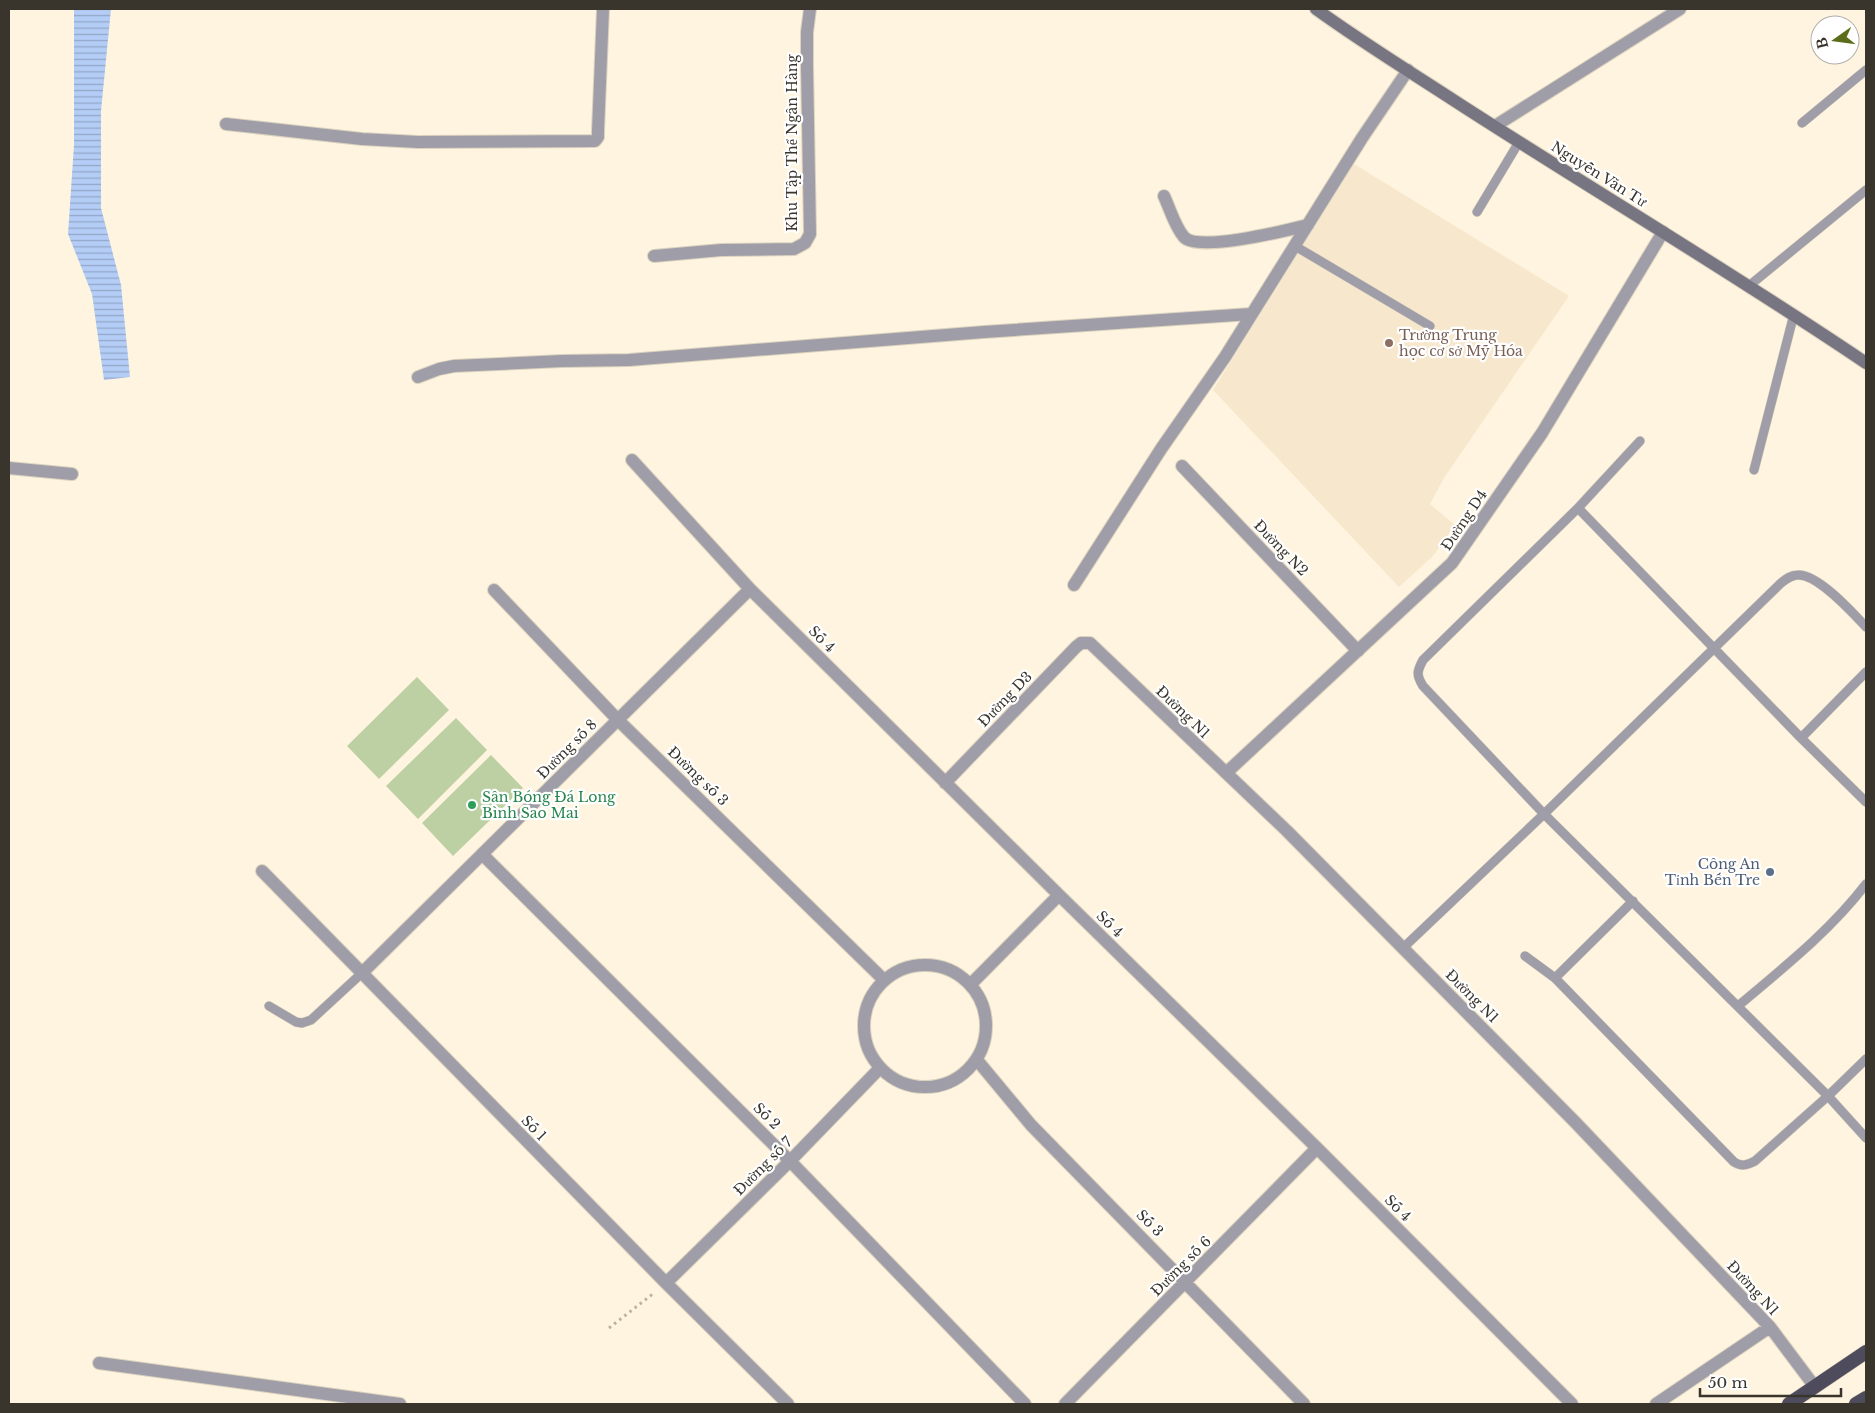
<svg xmlns="http://www.w3.org/2000/svg" width="1875" height="1413" font-family="'Libre Baskerville',serif">
	<style>
		.built { fill: #f7e8cd }
		.green { fill: #bdd0a3 }
		.water { fill: url(#water-rules) }
		.lines { fill: none; stroke-linecap: round; stroke-linejoin: round }
		.service-casing { stroke: #dbd2bf; stroke-width: 10 }
		.minor-casing { stroke: #dbd2bf; stroke-width: 14 }
		.secondary-casing { stroke: #dbd2bf; stroke-width: 14 }
		.trunk-casing { stroke: #dbd2bf; stroke-width: 15 }
		.path { stroke: #bab2a1; stroke-width: 3; stroke-dasharray: 2.5 4; stroke-linecap: butt }
		.service { stroke: #9f9ea8; stroke-width: 9 }
		.minor { stroke: #9f9ea8; stroke-width: 12 }
		.secondary { stroke: #777582; stroke-width: 12 }
		.trunk { stroke: #4e4c5c; stroke-width: 14 }
		.education-dot { fill: #8d6e63; stroke: #fff; stroke-width: 2 }
		.leisure-dot { fill: #2e9e5b; stroke: #fff; stroke-width: 2 }
		.service-dot { fill: #5c6f8a; stroke: #fff; stroke-width: 2 }
		.labels { text-anchor: middle; dominant-baseline: central; stroke-width: 4.5; stroke-linejoin: round; paint-order: stroke }
		.street-label { font-size: 14px; fill: #39352d; stroke: #fff }
		.education-label { font-size: 14px; fill: #785e54; stroke: #fff; text-anchor: start }
		.leisure-label { font-size: 14px; fill: #27864d; stroke: #fff; text-anchor: start }
		.service-label { font-size: 14px; fill: #4e5e75; stroke: #fff; text-anchor: end }
	</style>
	<defs>
		<pattern id="water-rules" width="6" height="5" patternUnits="userSpaceOnUse" patternTransform="scale(1.25)"><rect width="6" height="5" fill="#b4cdf6"/><path d="M0 2.5h6" fill="none" stroke="#93a7c8"/></pattern>
	</defs>
	<rect width="100%" height="100%" fill="#fff4df"/>
	<path class="built" d="M1354 164 1569 296 1444 478 1430 504 1455 525 1433 556 1399 587 1213 390Z"/>
	<path class="green" d="M417 677 449 710 379 779 347 746Z
		M456 718 487 750 418 819 386 786Z
		M491 755 523 788 453 856 422 823Z"/>
	<path class="water" d="M74 9H111L101 111V208L121 285 130 377 104 380 92 294 68 234 74 145Z"/>
	<g class="lines">
		<g class="service-casing">
			<path id="service" d="M1802 123 1866 70
				M1477 212 1519 142
				M1295 246 1430 326
				M1750 285 1866 190
				M1640 441 1578 508 1423 660C1417 671 1416 675 1423 686L1544 814 1828 1096 1866 1138
				M1754 470 1794 314
				M1578 508 1801 738 1866 802
				M1801 738 1866 672
				M1633 901 1555 978 1734 1162C1742 1167 1747 1165 1755 1161L1828 1096 1866 1059
				M1403 948 1544 814 1781 583C1786 579 1791 575 1798 575 1818 574 1853 613 1866 627
				M1525 956 1555 978
				M269 1006 296 1022 302 1023 311 1020 362 973
				M1738 1006C1783 968 1830 931 1866 884"/>
		</g>
		<g class="minor-casing">
			<path id="minor" d="M226 124 362 139 418 142 595 141 598 137V131L603 9
				M1495 126 1680 9
				M1164 196C1170 209 1175 227 1184 237 1198 253 1288 230 1308 225
				M654 256 721 250 794 249 805 243 810 234 807 66V32L810 9
				M418 377 439 369 454 366 562 361 629 360 984 332 1251 314
				M632 460 750 589 1059 895 1317 1148 1572 1404
				M1182 466 1358 651
				M9 468 72 474
				M1074 585 1161 449 1225 357 1362 138 1408 70
				M494 590 618 720 884 980
				M1226 773 1452 563 1542 433 1663 232
				M945 783 1076 647 1081 643H1090L1287 831 1575 1122 1770 1327 1815 1387
				M482 854 790 1161 1025 1404
				M262 871 666 1283 788 1404
				M864 1026a61 61 0 1 1 122 0a61 61 0 1 1-122 0Z
				M362 973 750 589
				M971 984 1059 895
				M977 1060 1031 1125 1304 1404
				M666 1283 790 1161 880 1068
				M99 1363 400 1404
				M1065 1404 1317 1148
				M1656 1404 1770 1327"/>
		</g>
		<g class="secondary-casing">
			<path id="secondary" d="M1316 9C1363 43 1412 73 1461 105 1596 192 1733 273 1866 363"/>
		</g>
		<g class="trunk-casing">
			<path id="trunk" d="M1789 1404 1866 1352
				M1856 1404 1866 1398"/>
		</g>
		<path class="path" d="M609 1328 654 1293"/>
		<use href="#service" class="service"/>
		<use href="#minor" class="minor"/>
		<use href="#secondary" class="secondary"/>
		<use href="#trunk" class="trunk"/>
	</g>
	<circle class="education-dot" cx="1389" cy="343" r="5"/>
	<circle class="leisure-dot" cx="472" cy="805" r="5"/>
	<circle class="service-dot" cx="1770" cy="872" r="5"/>
	<g class="labels">
		<g class="street-label">
			<text transform="translate(792 143) rotate(-90)">Khu Tập Thể Ngân Hàng</text>
			<text transform="translate(1599 174) rotate(32)">Nguyễn Văn Tư</text>
			<text transform="translate(1464 520) rotate(-56)">Đường D4</text>
			<text transform="translate(1281 548) rotate(46)">Đường N2</text>
			<text transform="translate(822 639) rotate(45)">Số 4</text>
			<text transform="translate(1005 699) rotate(-46)">Đường D3</text>
			<text transform="translate(1183 712) rotate(44)">Đường N1</text>
			<text transform="translate(567 749) rotate(-45)">Đường số 8</text>
			<text transform="translate(698 776) rotate(44)">Đường số 3</text>
			<text transform="translate(1110 924) rotate(44)">Số 4</text>
			<text transform="translate(1472 996) rotate(45)">Đường N1</text>
			<text transform="translate(767 1116) rotate(45)">Số 2</text>
			<text transform="translate(534 1128) rotate(46)">Số 1</text>
			<text transform="translate(763 1166) rotate(-45)">Đường số 7</text>
			<text transform="translate(1398 1208) rotate(45)">Số 4</text>
			<text transform="translate(1150 1223) rotate(45)">Số 3</text>
			<text transform="translate(1181 1266) rotate(-45)">Đường số 6</text>
			<text transform="translate(1753 1288) rotate(47)">Đường N1</text>
		</g>
		<g class="education-label">
			<text x="1399" y="335">Trường Trung<tspan x="1399" dy="16">học cơ sở Mỹ Hóa</tspan></text>
		</g>
		<g class="leisure-label">
			<text x="482" y="797">Sân Bóng Đá Long<tspan x="482" dy="16">Bình Sao Mai</tspan></text>
		</g>
		<g class="service-label">
			<text x="1760" y="864">Công An<tspan x="1760" dy="16">Tỉnh Bến Tre</tspan></text>
		</g>
	</g>
	<rect width="1875" height="1413" fill="none" stroke="#39352d" stroke-width="20"/>
	<g transform="translate(1835 40) rotate(256)"><circle r="24" fill="#ffffff" stroke="#b0aeab"/>
	<path d="M0-4L9 19L0 12L-9 19Z" fill="#5b6d1a"/>
	<text y="-8" font-size="14" font-weight="bold" text-anchor="middle" fill="#39352d">B</text>
	</g>
	<path d="M1700 1388v8h141v-8" fill="none" stroke="#39352d" stroke-width="2.5"/>
	<text x="1708" y="1388" font-size="15" fill="#39352d" stroke="#ffffff" stroke-width="4" paint-order="stroke">50 m</text>
</svg>
